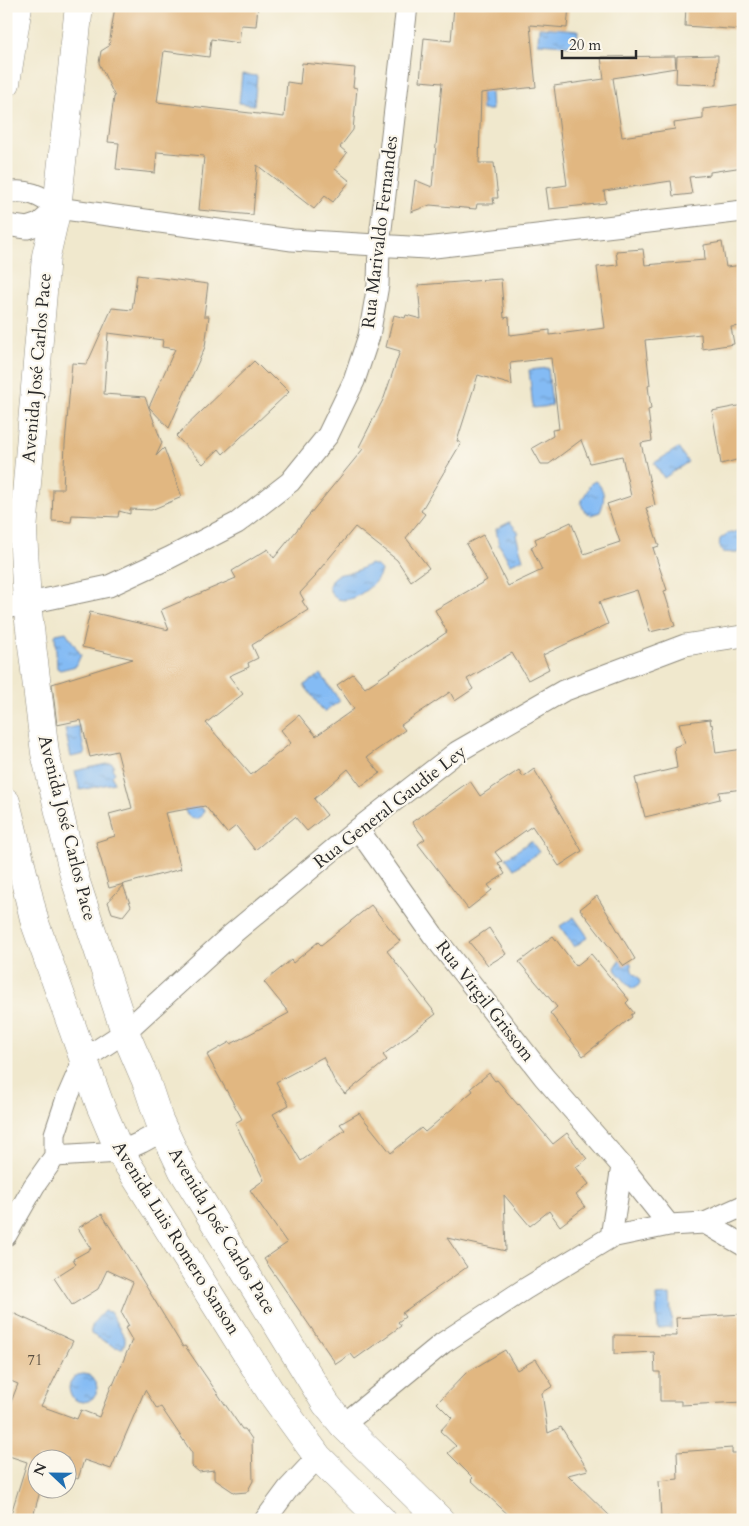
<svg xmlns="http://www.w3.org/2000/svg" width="749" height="1526" font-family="Cardo,serif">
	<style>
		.water { fill: url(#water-ripples); stroke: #587390 }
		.building { fill: #e1b781; fill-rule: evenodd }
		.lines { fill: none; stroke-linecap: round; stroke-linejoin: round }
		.minor-casing { stroke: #8e8a7c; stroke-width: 23 }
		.secondary-casing { stroke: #8e8a7c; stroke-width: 29 }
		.minor { stroke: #fff; stroke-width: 21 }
		.secondary { stroke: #fff; stroke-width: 28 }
		.labels { text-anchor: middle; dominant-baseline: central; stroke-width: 4.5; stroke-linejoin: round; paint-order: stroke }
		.number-label { font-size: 15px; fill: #584e40 }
		.street-label { font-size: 18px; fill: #2b2b2b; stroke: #fbf7ec }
	</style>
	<defs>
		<pattern id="water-ripples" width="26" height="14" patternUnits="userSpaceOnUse" patternTransform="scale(1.25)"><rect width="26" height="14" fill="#84bbf4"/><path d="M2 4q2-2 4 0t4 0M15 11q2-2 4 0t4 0" fill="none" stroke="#6c98c6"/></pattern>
	</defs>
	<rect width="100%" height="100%" fill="#fbf7ec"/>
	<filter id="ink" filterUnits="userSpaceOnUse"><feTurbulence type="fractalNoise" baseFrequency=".02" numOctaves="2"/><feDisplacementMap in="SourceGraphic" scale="10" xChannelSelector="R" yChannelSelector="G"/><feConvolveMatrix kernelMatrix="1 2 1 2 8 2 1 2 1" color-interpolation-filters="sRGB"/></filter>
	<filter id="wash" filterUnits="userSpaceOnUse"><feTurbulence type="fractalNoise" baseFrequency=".0096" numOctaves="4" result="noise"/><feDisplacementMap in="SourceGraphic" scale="20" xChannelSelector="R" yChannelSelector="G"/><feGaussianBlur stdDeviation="1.12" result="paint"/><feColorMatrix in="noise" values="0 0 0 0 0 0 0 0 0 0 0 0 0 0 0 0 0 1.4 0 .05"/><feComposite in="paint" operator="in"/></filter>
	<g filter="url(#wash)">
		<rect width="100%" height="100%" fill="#f0e8cd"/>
		<path class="water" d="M539 27 578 30 577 46 538 43Z
			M242 74 257 76 254 105 239 103Z
			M490 79 492 110H482L481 80Z
			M548 368 552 406 533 408 529 370Z
			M678 448 688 462 664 478 654 463Z
			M595 481C606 489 605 501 600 512L591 515 584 511 581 503C583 496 588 492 590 484Z
			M510 522 519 533 516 535 523 559 510 564 500 546H499L496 529Z
			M738 531 743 532V551L735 553 722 552 719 546 720 539 727 534Z
			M370 564 377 566 381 570C380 585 336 618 329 587 333 570 343 576 355 571 360 570 364 566 370 564Z
			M66 632 81 655 76 666 60 670 57 668 55 636 56 634Z
			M321 674 340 701 324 712 304 685Z
			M79 726 85 754 71 757 65 729Z
			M111 763 114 765 112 768 115 773 112 776 114 783 80 790 75 771Z
			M183 804 200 806 204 810 202 816 197 819C188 819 185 813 183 804Z
			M531 841 539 852 514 869 506 858Z
			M574 917 588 937 574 947 560 926Z
			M623 960 631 963 632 971 639 978 640 983 636 988H631L616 971 615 968 619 961Z
			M670 1295 672 1328 658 1329 656 1296Z
			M104 1311 110 1312 125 1338V1342L123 1348 115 1347 91 1334C89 1326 99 1316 104 1311Z
			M69 1388a14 14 0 1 1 28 0a14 14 0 1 1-28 0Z"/>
		<g id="blocks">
			<path class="building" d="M115 6H258L256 26 241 25 239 43 211 39 209 57 164 51 157 102 284 117 287 82 300 84 302 63 355 68 353 87 357 88 353 130 340 147 347 153 335 169 350 181 333 202 325 196 314 209 257 165 253 215 199 210 204 156 157 152 155 173 116 169 119 143 108 142 114 97H115L99 63 101 51 109 46Z
				M454 6H569L567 28 530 25 536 87 481 93 479 163H494L498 198H493L494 204H477L476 209 430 205 411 212 415 180 432 187 442 83 420 81 424 38 451 41Z
				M686 6H743V30L685 26Z
				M718 55 717 85 676 83 677 56Z
				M675 56 676 68 613 78 622 137 675 129 674 123 703 119V109L743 104V167L710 172V175L689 177 692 194 673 196 671 181 604 191 606 203 549 209 546 188 567 185 554 86 604 79 601 57Z
				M722 242 726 267 743 265V326L731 327 734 344 702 349 701 334 645 340 650 385 648 386 651 409 648 410 652 441 641 443 655 505 646 508 659 546 653 548 667 590 664 591 675 626 650 632 637 590 599 602 608 624 543 655 549 669 528 680 512 653 467 679 473 689 455 701 450 692 401 725 405 730 367 757 380 773 361 786 348 769 314 799 327 815 307 831 295 817 255 850 236 826 227 833 205 806 165 813 181 869 109 888 96 842 115 836 109 814 132 808 117 751 90 757 81 720 57 725 52 684 133 659 82 647 90 612 169 630 161 610 236 578 232 571 268 549 274 558 363 449 359 447 384 398 400 351 386 347 394 315 405 318 406 315 421 319 418 285 501 279 504 318 509 317 510 335 550 330V335L605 328 597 267 618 265 616 251 643 249 645 265 705 260 704 245ZM551 358 559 429 552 430 553 436 532 448 541 464H549L581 440 590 463 622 456 631 496 607 504 620 542 584 554 571 522 535 539 537 544 531 547 542 570 508 586 483 535 466 544 487 580 435 610 447 632 365 688 353 674 337 685 354 709 316 736 299 715 281 730 291 743 251 775 206 723 243 694 229 676 249 667 248 663 258 658 252 645 308 610 302 601 304 600 300 593 316 576 315 575 355 527 397 560 411 581 429 568 406 538 425 514 421 511 461 443 457 441 478 375 512 385 510 363Z
				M137 275 208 284 204 316H209L205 347 169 428 149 407 175 349 162 347 163 340 108 333 104 394 145 397 162 443 156 456 164 448 182 497 151 510 130 509V514L119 511 118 517 72 515 71 522 52 521 53 489H63L65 444 72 363 87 364 112 308 132 310Z
				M254 361 267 374 268 373 274 379 275 378 289 392 223 454 219 449 203 464 176 436Z
				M743 405V456L740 457V459L721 464 712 411Z
				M710 719 711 725 712 724 716 753 743 749V789L719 792 720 799 645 817 635 778 677 768 674 747 685 743 679 723Z
				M534 769 582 851 559 866 532 826 495 852 502 861 498 863 505 874 488 885 492 890 468 909 418 844 425 839 412 822 470 781 480 796 519 770 523 777Z
				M123 885 131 906 123 916 112 913 108 902Z
				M597 896 635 959 624 966 580 909Z
				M371 905 400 941 387 951 436 1014 383 1055 387 1060 345 1094 335 1082 323 1057 276 1082 289 1105 273 1114 301 1161 345 1130 340 1124 359 1113 391 1153 421 1128 425 1132 473 1091 471 1088 489 1073 495 1081 497 1080 518 1105 519 1104 553 1144 567 1133 587 1159 576 1167 589 1184 576 1195 585 1207 560 1226 549 1211 530 1226 504 1195 506 1251 447 1238 467 1267 402 1313 405 1317 398 1322 401 1326 355 1359 351 1354 336 1364 264 1259 287 1243 250 1190 264 1180 235 1123 242 1119 207 1055 230 1042 231 1044 289 1013 264 982 291 960 293 963 318 942 321 945Z
				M489 928 506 954 488 965 469 942Z
				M553 936 576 966 591 954 629 1000 626 1003 634 1013 631 1015 632 1017 583 1056 550 1013 557 1007 519 962Z
				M102 1214 183 1347 185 1346 242 1429H245L252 1439 253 1481 247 1492 235 1493 214 1479V1470L199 1472 192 1466V1453L161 1407 157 1409 145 1390 111 1469 84 1460 78 1479 68 1475V1458H38V1488H41L32 1520H9L27 1462 6 1455V1415L18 1384 6 1379V1328L13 1313 73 1341 41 1406 77 1419 81 1410 99 1417 112 1384 113 1385 132 1340 125 1328 129 1326 121 1312 133 1282 107 1270 98 1289 72 1305 54 1278 76 1264 73 1259 91 1249 78 1228Z
				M743 1314V1402L681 1405V1401H660V1372H655L654 1352 614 1354V1335L677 1336 676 1318Z
				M505 1350 517 1370 536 1359 553 1386 542 1393 548 1433 561 1427 588 1470 568 1475 614 1520H514L471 1480 473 1478 448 1453 456 1446 440 1431 452 1418 437 1403 466 1373Z
				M732 1448V1453H743V1520H688V1516L661 1518 659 1481 678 1479 677 1452Z"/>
		</g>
	</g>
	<g filter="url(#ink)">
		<use href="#blocks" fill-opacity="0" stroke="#8e8a7c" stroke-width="1"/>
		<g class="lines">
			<g class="minor-casing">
				<path id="minor" d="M6 193C28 189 40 195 57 208
					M57 208 292 240 426 248 743 211
					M6 225 27 228 39 224 57 208
					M6 608 109 586 169 558 237 523 290 482 328 435 354 381 369 336 378 285 379 246 407 6
					M358 829 433 935 544 1077 622 1166 669 1225
					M55 1156 120 1152 142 1142 164 1130
					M705 1223 743 1245
					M6 1235 34 1186 55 1156V1134L67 1098 84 1059 125 1032 231 935 358 829 457 752 563 691 685 645 743 636
					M611 1237 622 1166
					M343 1425 443 1343 525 1289 611 1237 669 1225 705 1223 743 1206
					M265 1520 288 1489 318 1457"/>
			</g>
			<g class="secondary-casing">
				<path id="secondary" d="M79 6 57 208 46 256 23 531 27 604 45 753 75 879 125 1032 146 1081 159 1120 183 1171 326 1404 343 1425 440 1520
					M6 83 18 6
					M6 802 35 923 100 1105 120 1152 270 1391 318 1457 382 1520"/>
			</g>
			<use href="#minor" class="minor"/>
			<use href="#secondary" class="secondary"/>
		</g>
	</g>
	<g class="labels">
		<g class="number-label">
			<text x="35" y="1360">71</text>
		</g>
		<g class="street-label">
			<text transform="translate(380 232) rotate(-83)">Rua Marivaldo Fernandes</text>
			<text transform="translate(37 368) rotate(-85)">Avenida José Carlos Pace</text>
			<text transform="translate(390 807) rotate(-38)">Rua General Gaudie Ley</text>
			<text transform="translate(67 828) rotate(76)">Avenida José Carlos Pace</text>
			<text transform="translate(485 1001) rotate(52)">Rua Virgil Grissom</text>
			<text transform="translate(222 1231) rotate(59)">Avenida José Carlos Pace</text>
			<text transform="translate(176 1238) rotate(58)">Avenida Luis Romero Sanson</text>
		</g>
	</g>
	<rect width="749" height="1526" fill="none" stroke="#fbf7ec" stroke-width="25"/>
	<g transform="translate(52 1474) rotate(292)"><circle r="24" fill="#fbf7ec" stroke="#a8a59f"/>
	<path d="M0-4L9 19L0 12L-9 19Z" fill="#1f6fb2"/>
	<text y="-8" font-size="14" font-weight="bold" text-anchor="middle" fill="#2b2b2b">N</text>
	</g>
	<path d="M562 50v8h74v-8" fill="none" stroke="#2b2b2b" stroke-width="2.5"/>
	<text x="569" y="50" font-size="15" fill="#2b2b2b" stroke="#fbf7ec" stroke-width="4" paint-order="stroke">20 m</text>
</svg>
